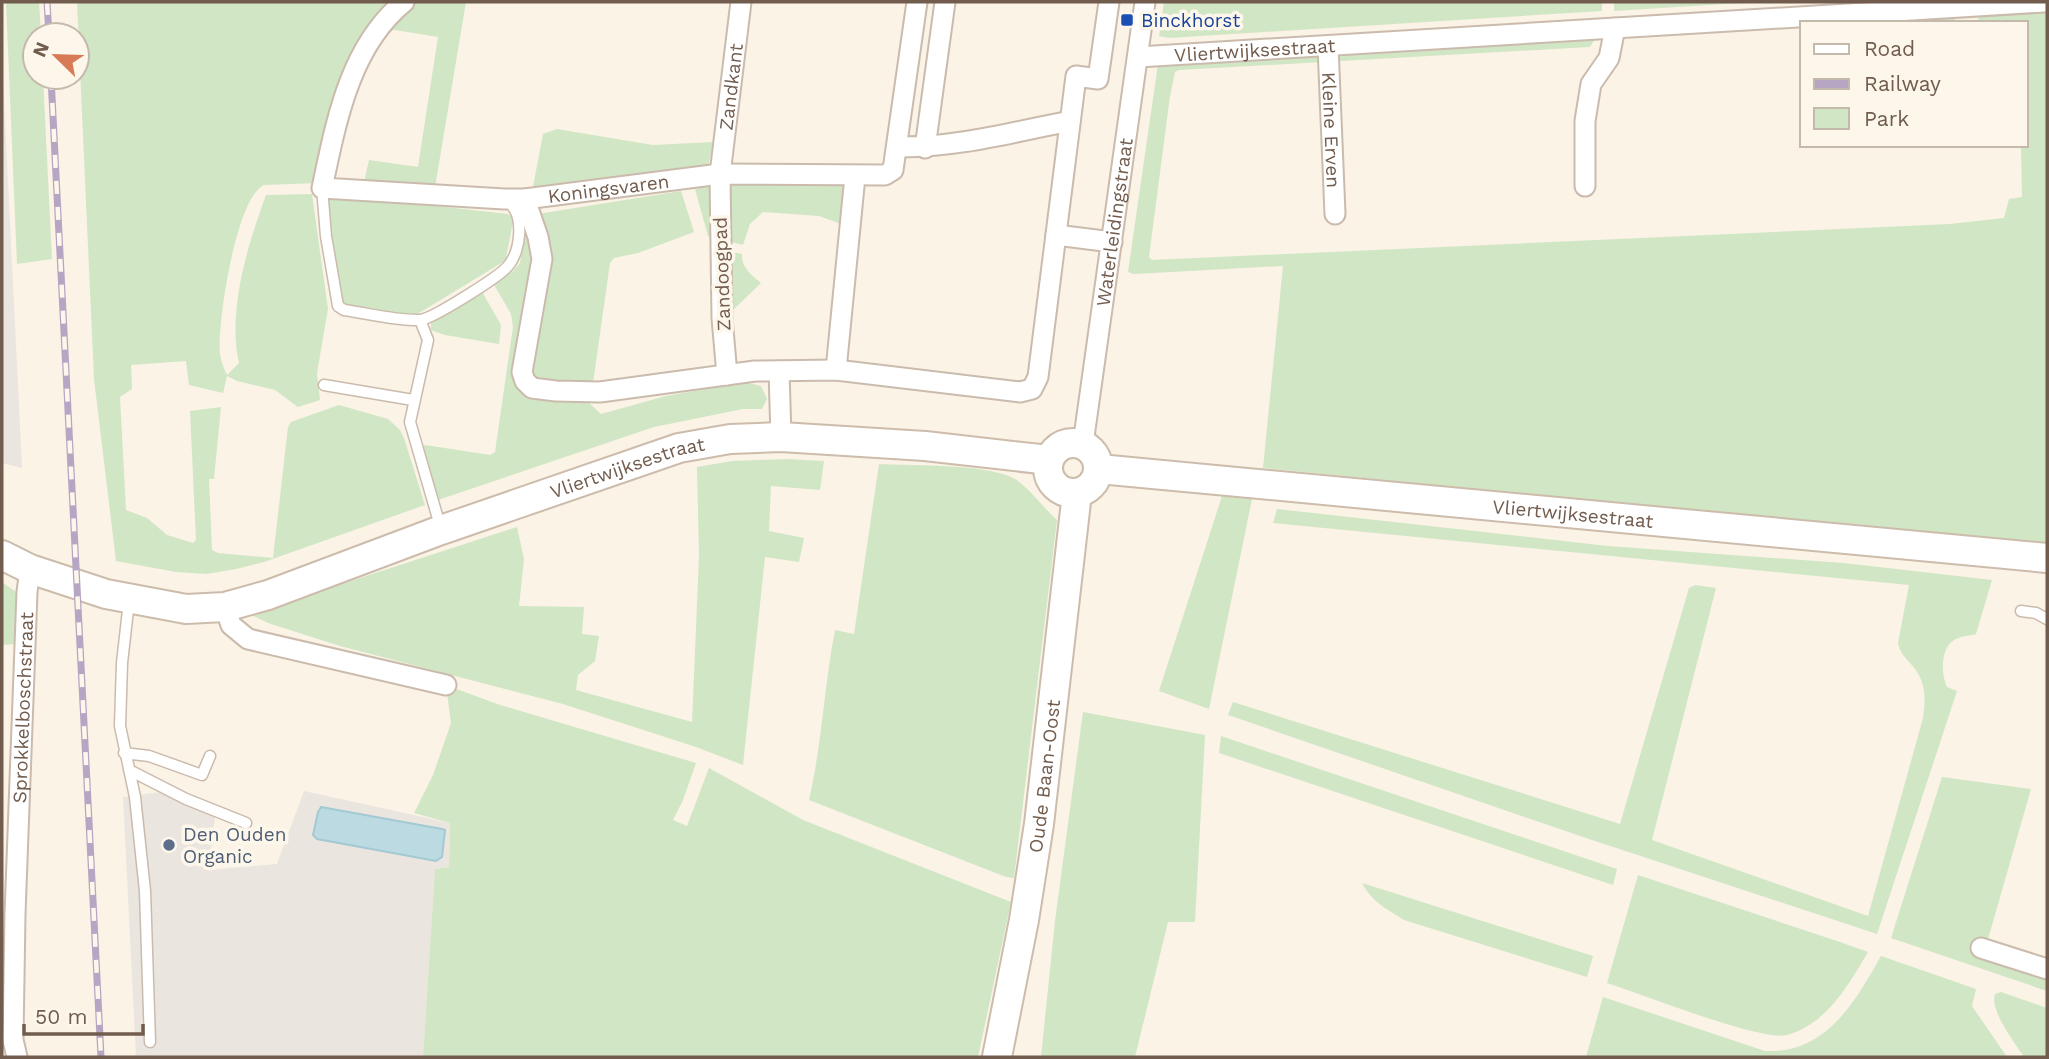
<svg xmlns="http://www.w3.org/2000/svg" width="2049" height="1059" font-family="'Work Sans',sans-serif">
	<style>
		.industrial { fill: #eae5df }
		.green { fill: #d1e6c5 }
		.water { fill: #bcdae2; stroke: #a3c9d3; stroke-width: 2 }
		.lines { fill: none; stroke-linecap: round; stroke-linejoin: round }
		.lane-casing { stroke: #cbbbad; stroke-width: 13 }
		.street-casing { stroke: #cbbbad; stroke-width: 23 }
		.secondary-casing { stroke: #cdbcab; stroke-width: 32 }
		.lane { stroke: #fff; stroke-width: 10 }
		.street { stroke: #fff; stroke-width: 19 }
		.secondary { stroke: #fff; stroke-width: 28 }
		.rail-casing { stroke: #b6a5c3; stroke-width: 7 }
		.rail { stroke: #fdf7eb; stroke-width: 4.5; stroke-dasharray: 13; stroke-linecap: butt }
		.transit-dot { fill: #1a4fb4; stroke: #fdf7eb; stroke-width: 2.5 }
		.service-dot { fill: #5c6f8a; stroke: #fdf7eb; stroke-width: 2.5 }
		.labels { text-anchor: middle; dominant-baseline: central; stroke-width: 7; stroke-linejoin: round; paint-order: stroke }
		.transit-label { font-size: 19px; fill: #164399; stroke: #fdf7eb; text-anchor: start }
		.street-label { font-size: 19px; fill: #715c4d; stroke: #fdf7eb }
		.service-label { font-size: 19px; fill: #4e5e75; stroke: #fdf7eb; text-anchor: start }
	</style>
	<rect width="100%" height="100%" fill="#faf3e6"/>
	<path class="industrial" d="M2 60 22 468 2 463Z
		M304 791 450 823 449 867 435 869 423 1057H136L123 797 161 792 215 816 209 870 277 864Z"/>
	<path class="green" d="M6 2H39L41 35H35V77H43L52 259 17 264Z
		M77 2H395L389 6 318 183 264 185C236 197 217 324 220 354 221 361 224 369 227 375L239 363C227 311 248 244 266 195L312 194 328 309 317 373 320 400 298 407 275 390 237 381 227 376 223 393 189 385 186 361 131 365 132 389 120 397 126 510 147 518 167 535 193 543 196 540 190 411 221 407 214 479H209L212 550 218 553 273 558 288 427 291 422 339 405 388 419 400 430 404 438 425 505 264 562 236 569 207 574 176 572 116 561 94 379Z
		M413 2H466L435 187 364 182 369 160 418 167 438 37 389 29Z
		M1164 2H1602V11L1169 38 1159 36Z
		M1614 2H1756L1614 11Z
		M2047 5V546L1263 468 1283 266 1134 274 1128 272 1158 64 1939 12 1945 13 1955 20 1802 23V27L1596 37 1590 47 1179 70 1175 72 1170 96 1149 257 1152 260 1950 224 2004 218 2009 199 2022 197 2021 145H2026V23H1976L1981 14 1990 7Z
		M557 129 653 145 713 142 708 167 532 192 543 134Z
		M727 183 849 184 841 224 819 216 763 212 750 224 743 245 708 236 695 189Z
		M681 191 694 232 638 253 614 258 610 263 590 404 601 414 666 396 745 382 761 386 767 399 762 409H743L654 427 438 500 422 448 425 445 490 455 495 452 513 327 511 314 493 283 512 272 520 263 527 219 538 214Z
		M328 194 508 214 514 217 506 258 503 262 419 313 411 315 343 306 340 301 325 201Z
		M718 249 742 254C741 267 751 275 761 283L729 314Z
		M481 290 501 325 499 344 445 335 431 330V322Z
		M787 459 824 461 820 490 771 486 769 531 804 538 799 562 765 557 743 765 696 747 563 704 340 646 268 623 249 614 517 527 524 559 519 606 584 607 582 634 599 636 595 661 578 675 576 690 692 722 699 557 697 467 732 461Z
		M879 464C911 466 994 463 1018 481 1032 492 1044 508 1057 520L1014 878 1006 877 809 800C822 744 824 687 835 630L854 634Z
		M1222 496 1252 499 1209 709 1159 691Z
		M1277 509 1608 546 1844 563 1992 580 1976 634C1969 636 1960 636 1954 640 1940 649 1941 674 1947 687L1957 691 1877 934 1583 837 1228 715 1233 702 1620 824 1689 588 1695 585 1716 588 1652 840 1868 916 1923 718C1926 696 1926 679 1909 662 1903 655 1900 652 1898 643L1909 585 1273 523Z
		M2 582 19 594 14 644 2 645Z
		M446 685 497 704 696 763 683 800 673 820 687 826 709 768 803 820 1011 902 978 1057H423L435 869 449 867 450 823 414 813 433 775 451 723Z
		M1083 712 1205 735 1195 922H1168L1135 1057H1041L1055 921Z
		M1221 736 1617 869 1613 885 1219 753Z
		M1942 777 2031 789 1984 953 2047 975V991L1891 938Z
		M1638 875 1840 942 1868 952C1849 984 1827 1024 1787 1035 1762 1042 1639 993 1607 983Z
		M1362 883 1593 956 1587 977 1404 920C1387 909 1372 902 1362 883Z
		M1881 956 1976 989 1972 1006 2007 1057H1586L1603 997 1765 1051C1826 1054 1855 1002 1881 956Z
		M2001 992 2047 1008V1057H2024C2015 1043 1989 1010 1995 994Z"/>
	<path class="water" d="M321 807 442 829 445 830 442 857 436 861 317 839 313 835 318 812Z"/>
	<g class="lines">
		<g class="lane-casing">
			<path id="lane" d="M322 188 326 236 338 306 344 310C366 313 398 321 420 320 432 319 499 277 508 266 521 251 525 214 508 202
				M420 320 428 340 410 422 441 529
				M324 385 413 400
				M129 601 122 663 120 726 135 797 145 891 150 1042
				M2021 611 2036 613 2047 619
				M124 753 149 756 202 775 210 756
				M129 770 186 799 246 823"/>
		</g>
		<g class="street-casing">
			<g id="street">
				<path id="s1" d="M404 2C349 47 336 123 322 188L504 199H525L720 174 885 175 893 170 917 2"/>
				<path id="s2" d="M1328 46 1335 214"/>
				<path id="s3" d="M1138 57 2044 2"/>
				<path d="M897 147C955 148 1013 132 1070 121"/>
				<path d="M925 148 945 2"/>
				<path d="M1585 186V121L1591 84 1609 58 1615 28"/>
				<path d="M525 199 538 237 542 259 522 372 525 381 532 388 556 391 600 392 755 371 836 370 1020 392 1032 389 1038 377 1076 76 1098 79 1109 2"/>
				<path d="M1056 235 1112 242"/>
				<path d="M836 370 855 176"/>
				<path d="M779 371 781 437"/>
				<path id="s4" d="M727 375 722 318 720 174 741 2"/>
				<path id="s5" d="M1083 444 1145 2"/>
				<path d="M225 607 231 625 248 639 446 685"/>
				<path d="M1981 948 2047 969"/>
				<path id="s6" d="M17 1057 13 1040 15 914 27 592 30 569"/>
			</g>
		</g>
		<g class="secondary-casing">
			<g id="secondary">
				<circle cx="1073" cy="468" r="25"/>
				<path id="s7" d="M1099 469 2047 558"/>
				<path id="s8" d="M2 555 30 569 106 594 186 609 225 607 268 595 441 530 679 448 730 439 781 437 925 446 1049 460"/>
				<path id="s9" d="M997 1057 1024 920 1039 824 1077 493"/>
			</g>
		</g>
		<use href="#lane" class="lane"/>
		<use href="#street" class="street"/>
		<use href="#secondary" class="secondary"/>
		<g class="rail-casing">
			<path id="rail" d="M47 2 49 35
				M51 77 101 1057"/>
		</g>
		<use href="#rail" class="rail"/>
	</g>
	<rect class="transit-dot" x="1120" y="13" width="14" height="14" rx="3.5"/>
	<circle class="service-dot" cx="169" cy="845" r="7"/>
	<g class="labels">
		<g class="transit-label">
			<text x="1141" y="20">Binckhorst</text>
		</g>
		<g class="street-label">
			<text stroke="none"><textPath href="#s3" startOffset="117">Vliertwijksestraat</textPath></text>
			<text stroke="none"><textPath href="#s4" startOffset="289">Zandkant</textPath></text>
			<text stroke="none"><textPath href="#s2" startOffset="84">Kleine Erven</textPath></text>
			<text stroke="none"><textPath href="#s1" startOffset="495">Koningsvaren</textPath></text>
			<text stroke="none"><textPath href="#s5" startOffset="224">Waterleidingstraat</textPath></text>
			<text transform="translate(722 274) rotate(-92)">Zandoogpad</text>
			<text stroke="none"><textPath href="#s8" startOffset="658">Vliertwijksestraat</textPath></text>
			<text stroke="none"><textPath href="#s7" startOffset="476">Vliertwijksestraat</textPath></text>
			<text stroke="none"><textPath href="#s6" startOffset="350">Sprokkelboschstraat</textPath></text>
			<text stroke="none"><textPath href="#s9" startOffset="285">Oude Baan-Oost</textPath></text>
		</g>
		<g class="service-label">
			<text x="183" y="834">Den Ouden<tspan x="183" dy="22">Organic</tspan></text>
		</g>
	</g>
	<rect width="2049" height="1059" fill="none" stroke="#715c4d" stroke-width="7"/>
	<rect x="1800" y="21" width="228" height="126" fill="#fdf7eb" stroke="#c5b9ac" stroke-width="2"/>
	<rect x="1814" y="44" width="35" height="10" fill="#ffffff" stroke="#c5b9ac" stroke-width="2"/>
	<text x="1864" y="56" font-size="21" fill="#715c4d">Road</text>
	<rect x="1814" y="79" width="35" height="10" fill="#b6a5c3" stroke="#c5b9ac" stroke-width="2"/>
	<text x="1864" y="91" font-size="21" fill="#715c4d">Railway</text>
	<rect x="1814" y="108" width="35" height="21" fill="#d1e6c5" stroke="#c5b9ac" stroke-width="2"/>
	<text x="1864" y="126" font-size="21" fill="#715c4d">Park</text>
	<g transform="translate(56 56) rotate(293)"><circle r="33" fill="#fdf7eb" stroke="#c5b9ac" stroke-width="2"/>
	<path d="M0-5L12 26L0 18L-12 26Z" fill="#d97a56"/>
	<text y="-10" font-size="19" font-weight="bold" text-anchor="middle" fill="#715c4d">N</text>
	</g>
	<path d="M24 1024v10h119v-10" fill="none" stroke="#715c4d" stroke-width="3.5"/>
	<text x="35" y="1024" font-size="21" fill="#715c4d" stroke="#fdf7eb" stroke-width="5" paint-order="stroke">50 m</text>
</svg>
